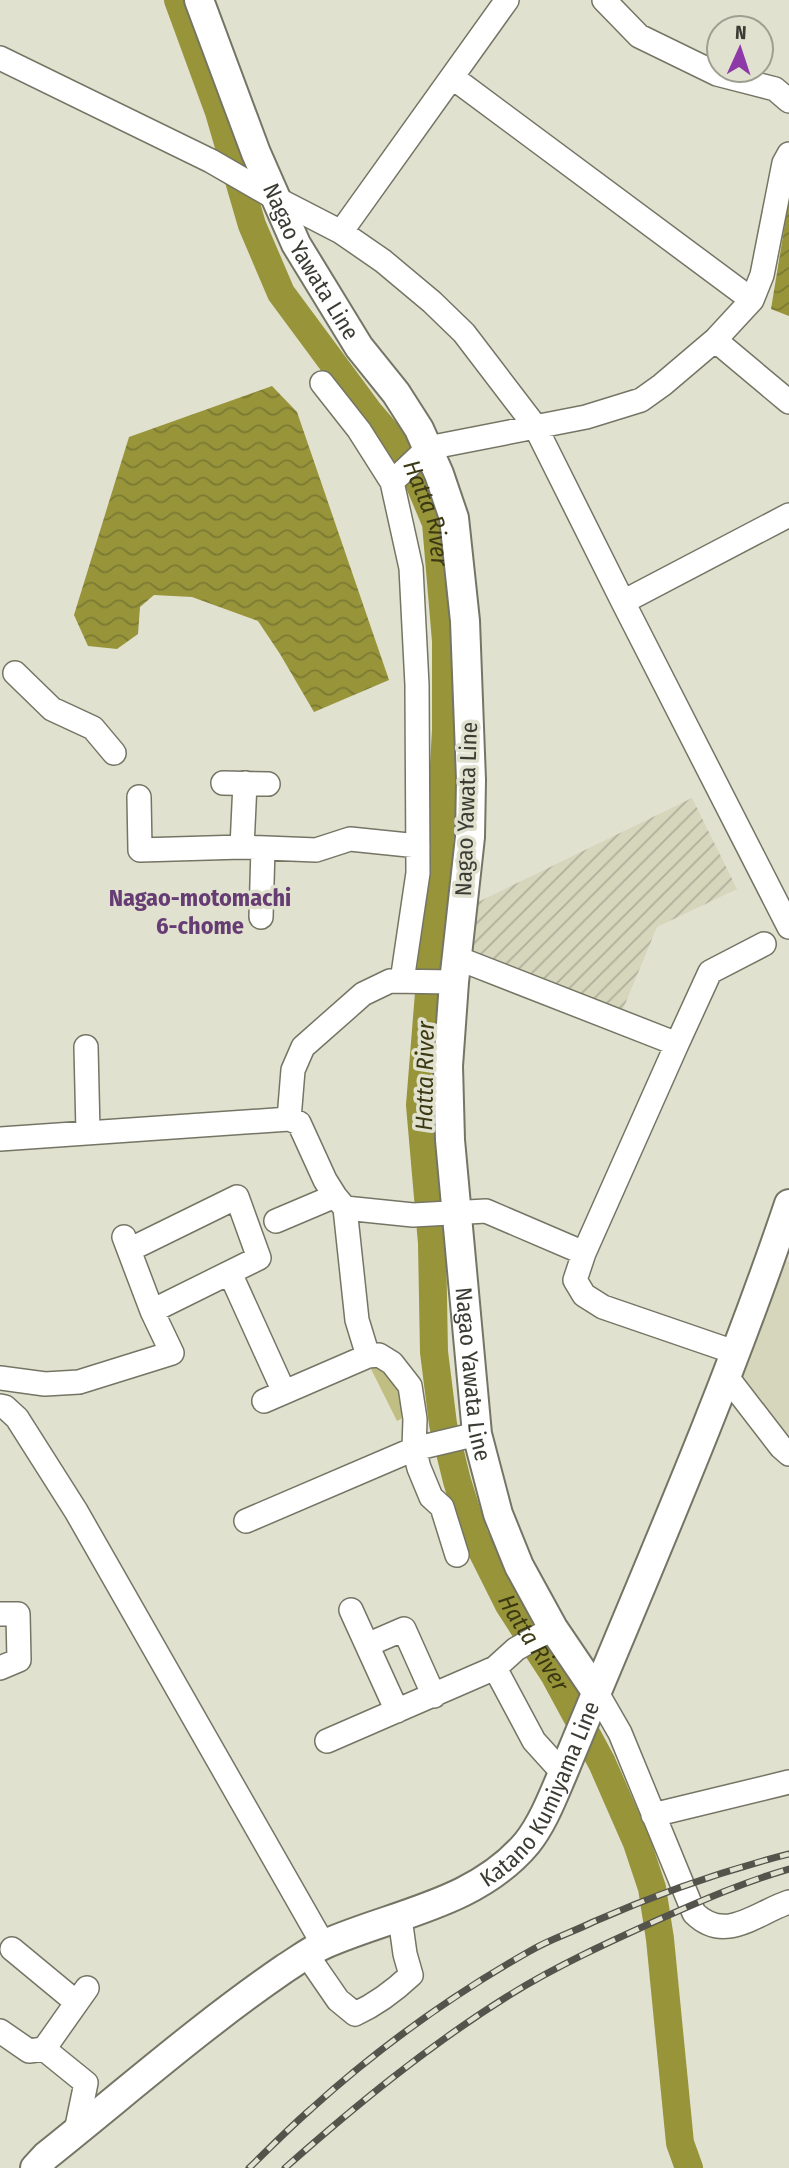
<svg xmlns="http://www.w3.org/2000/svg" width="789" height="2168" font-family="'Fira Sans Condensed',sans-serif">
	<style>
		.built { fill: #d6d6bd }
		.industrial { fill: url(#industrial-furrows) }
		.park { fill: #c0be83 }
		.water { fill: url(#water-waves) }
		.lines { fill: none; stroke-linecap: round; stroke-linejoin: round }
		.river { stroke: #97943a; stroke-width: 28 }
		.minor-casing { stroke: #757565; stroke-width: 26 }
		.major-casing { stroke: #757565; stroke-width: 32 }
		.minor { stroke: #fff; stroke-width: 23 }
		.major { stroke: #fff; stroke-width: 28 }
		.rail-casing { stroke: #54544c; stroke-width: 7 }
		.rail { stroke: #e1e1cf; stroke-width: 4.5; stroke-dasharray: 13; stroke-linecap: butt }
		.labels { text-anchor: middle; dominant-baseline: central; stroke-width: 7; stroke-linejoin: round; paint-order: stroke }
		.street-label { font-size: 23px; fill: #3b3b34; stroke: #e1e1cf }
		.water-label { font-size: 24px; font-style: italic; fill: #3b3913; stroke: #e1e1cf }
		.neighbourhood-label { font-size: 24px; font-weight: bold; fill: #653c73; stroke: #e1e1cf }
	</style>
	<defs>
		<pattern id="industrial-furrows" width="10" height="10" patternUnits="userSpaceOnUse" patternTransform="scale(1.75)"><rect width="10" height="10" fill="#d6d6bd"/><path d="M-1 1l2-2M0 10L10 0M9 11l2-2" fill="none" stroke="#afaf9a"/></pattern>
		<pattern id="water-waves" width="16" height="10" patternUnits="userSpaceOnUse" patternTransform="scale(1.75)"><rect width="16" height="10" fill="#97943a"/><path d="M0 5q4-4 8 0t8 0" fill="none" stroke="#7c7a32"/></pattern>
	</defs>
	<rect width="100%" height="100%" fill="#e1e1cf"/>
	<path class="built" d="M784 1260 789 1262V1445L738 1374Z"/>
	<path class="industrial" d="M692 798 737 889 657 927 621 1014 469 951 476 903Z"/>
	<path class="park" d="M378 1361C393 1381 407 1392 401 1419L397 1421 368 1363Z"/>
	<path class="water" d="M789 199V316L771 309Z
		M272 386 297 412 389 680 314 712 280 654 258 621 192 597 154 595 140 607 138 634 117 649 88 646 74 615 129 437Z"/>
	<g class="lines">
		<path class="river" id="s1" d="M178 0 219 112 252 225 281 293 369 412 409 459 436 523 446 641V730L436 906 420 1105 432 1243 434 1352 443 1424 457 1481 474 1535 509 1605 555 1676 602 1763 637 1843 652 1888 660 1939 680 2143 689 2168"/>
		<g class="minor-casing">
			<path id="minor" d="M604 0 639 36 717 74 775 89 789 101
				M0 58 211 161 277 199 341 232 383 261 432 302 464 333 535 426 623 602 789 927
				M452 77 752 300
				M341 232 507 0
				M715 340 789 402
				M322 383 359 430 392 482 411 568 417 685 418 873 402 981
				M392 482 428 448 586 417 641 400 662 385 715 340 752 300 762 275 784 163 789 154
				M623 602 789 515
				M15 673 52 709 93 728 114 753
				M223 783 268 784
				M139 797 140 850 242 847 316 850 350 839 418 846
				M242 847 245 783
				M261 917 263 848
				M457 958 677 1044 710 972 764 944
				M86 1047 88 1132
				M289 1119 293 1070 303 1047 363 994 390 981 454 982
				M0 1139 289 1119 299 1123 325 1180 335 1196 345 1208 413 1215 486 1211 584 1253 575 1280 584 1295 603 1307 737 1353
				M345 1208 357 1320 368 1356
				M276 1221 335 1196
				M129 1250 237 1197 259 1258 152 1311
				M584 1253 677 1044
				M230 1273 284 1392
				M727 1377 781 1447 789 1454
				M0 1378 45 1384 79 1382 172 1353 152 1311 124 1237
				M264 1401 368 1356 379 1355 392 1363 410 1386 415 1419 414 1449 419 1468 431 1497 442 1507 457 1555
				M0 1406 5 1407 17 1418 76 1511 323 1944
				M246 1521 414 1449 477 1434
				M351 1610 397 1711
				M0 1614H18L19 1660 0 1668
				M367 1645 404 1629 434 1696
				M495 1668 534 1741 563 1773
				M597 1693 620 1733 694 1913C725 1944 756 1913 789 1902
				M327 1741 495 1668 516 1649 553 1628
				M653 1815 789 1782
				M12 1949 76 2002
				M307 1955 338 2000 355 2014C377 2004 394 1991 411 1975L405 1954 400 1918
				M0 2031 29 2051 44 2049 86 2083 76 2131
				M44 2049 87 1988"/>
		</g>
		<g class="major-casing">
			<g id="major">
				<path id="s2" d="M199 0 256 153 296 244 359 347 396 393 419 429 439 474 454 518 465 621 471 780 470 837 454 982 448 1066 450 1140 477 1434 498 1514 519 1566 553 1628 597 1693"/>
				<path id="s3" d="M35 2168 46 2156C125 2093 201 2026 284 1969 297 1961 311 1950 325 1944 393 1914 476 1904 527 1843 543 1823 553 1796 563 1773 641 1584 724 1397 789 1204"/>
			</g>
		</g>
		<use href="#minor" class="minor"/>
		<use href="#major" class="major"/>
		<g class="rail-casing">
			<path id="rail" d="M249 2168C270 2148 289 2128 311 2109 377 2049 452 1995 530 1951 550 1939 573 1932 593 1922 657 1894 722 1871 789 1854
				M285 2168C355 2106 428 2046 508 1996 556 1966 609 1942 660 1919 703 1900 744 1882 789 1869"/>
		</g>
		<use href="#rail" class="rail"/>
	</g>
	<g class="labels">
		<g class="street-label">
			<text stroke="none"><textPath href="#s2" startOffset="285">Nagao Yawata Line</textPath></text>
			<text transform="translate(466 809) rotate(-88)">Nagao Yawata Line</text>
			<text stroke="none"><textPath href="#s2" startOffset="1440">Nagao Yawata Line</textPath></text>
			<text stroke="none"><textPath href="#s3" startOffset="644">Katano Kumiyama Line</textPath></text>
		</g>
		<g class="water-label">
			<text stroke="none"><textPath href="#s1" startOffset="578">Hatta River</textPath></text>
			<text transform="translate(425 1076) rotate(-89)">Hatta River</text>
			<text stroke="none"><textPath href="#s1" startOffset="1732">Hatta River</textPath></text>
		</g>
		<g class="neighbourhood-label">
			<text x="200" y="898">Nagao-motomachi<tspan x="200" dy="28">6-chome</tspan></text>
		</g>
	</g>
	<g transform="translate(740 49) rotate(3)"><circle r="33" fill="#e1e1cf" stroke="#9f9f91" stroke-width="2"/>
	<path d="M0-5L12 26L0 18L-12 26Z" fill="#8d3aa8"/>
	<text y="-10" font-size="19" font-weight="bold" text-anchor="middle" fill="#3b3b34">N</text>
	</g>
</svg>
